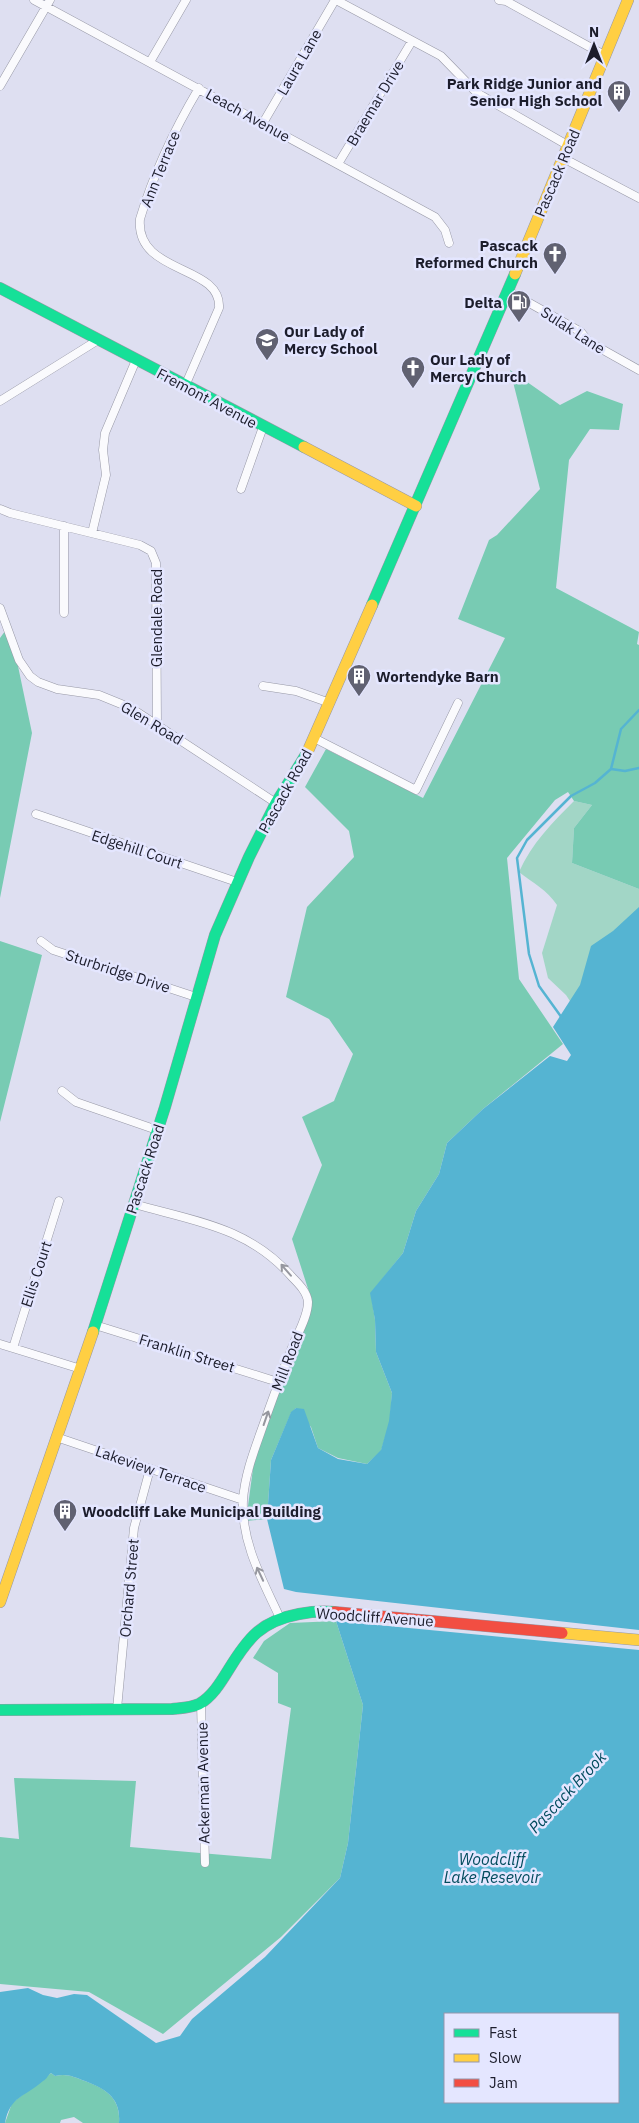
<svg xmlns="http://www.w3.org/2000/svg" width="639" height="2123" font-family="'IBM Plex Sans',sans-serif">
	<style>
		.green { fill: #a2d6c6 }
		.forest { fill: #78cbb3 }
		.water { fill: #55b4d2; fill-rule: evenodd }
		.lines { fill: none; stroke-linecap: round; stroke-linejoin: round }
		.stream { stroke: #55b4d2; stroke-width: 2.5 }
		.street-casing { stroke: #9798a6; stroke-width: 9 }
		.fast-casing { stroke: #9798a6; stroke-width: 12 }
		.slow-casing { stroke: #9798a6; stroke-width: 12 }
		.jam-casing { stroke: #9798a6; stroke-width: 12 }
		.street { stroke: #fafafd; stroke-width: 8 }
		.fast { stroke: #16e098; stroke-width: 11 }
		.slow { stroke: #ffcf43; stroke-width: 11 }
		.jam { stroke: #f24e42; stroke-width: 11 }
		.oneway { stroke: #96979f }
		.labels { text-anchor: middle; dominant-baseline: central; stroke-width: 5; stroke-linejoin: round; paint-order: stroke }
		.street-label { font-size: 15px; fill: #1c1d2c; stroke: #e4e6ff }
		.poi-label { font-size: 15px; font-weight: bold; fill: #1c1d2c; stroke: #e4e6ff; text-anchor: start }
		.water-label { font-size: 16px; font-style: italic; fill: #004b5d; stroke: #e4e6ff }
	</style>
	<rect width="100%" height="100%" fill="#dedff1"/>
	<path class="green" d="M574 801 592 805 574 828 572 863 639 889V1070L591 1033 566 995 548 978 542 953 557 905C547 890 533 883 519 872 532 843 552 823 574 801Z"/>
	<path class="forest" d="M510 370 560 405 587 391 623 404 619 430 590 429 569 460 556 588 639 632 637 644 639 645V889L572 863 574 828 592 805 574 801 568 792 555 800 507 858 519 979 563 1044 483 1109 447 1143 439 1174 416 1211 403 1253 371 1293 375 1320 376 1352 392 1393 390 1421 381 1451 367 1464 338 1458 318 1448 311 1427 296 1408 291 1413 271 1460 267 1519 246 1521 254 1461 311 1298 292 1239 322 1165 302 1117 334 1101 353 1054 329 1019 286 997 307 907 354 857 349 831 305 787 326 749 423 798 505 638 458 619 489 540 497 535 540 489Z
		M8 627 14 647 32 733 0 898V638Z
		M0 941 42 955 0 1122Z
		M336 1621 363 1705 348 1843 340 1878 281 1937 163 2034 89 1992 0 1984V1837L19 1839 14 1778 136 1781 130 1847 271 1859 291 1708 278 1703V1673L253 1658 264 1641 290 1623Z
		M51 2073 55 2076C67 2073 74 2077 85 2081 107 2089 121 2099 119 2123H83L74 2117 61 2120 60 2123H5L12 2103Z"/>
	<path class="water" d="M639 907V1630L296 1592 284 1589 267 1519 271 1460 291 1412 296 1408 304 1409 318 1448 338 1459 367 1464 381 1450 389 1421 392 1393 376 1352 375 1320 370 1293 403 1253 416 1211 439 1174 447 1143 483 1109 550 1056 567 1061 571 1055 553 1027 580 985 591 946 613 931Z
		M336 1621 639 1650V2123H119C121 2098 106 2089 85 2081 74 2077 67 2073 55 2076L51 2073C47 2076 47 2079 43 2081 25 2097 10 2096 5 2123H0V1992L28 1988 43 1995 57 1998 74 1994 87 1995 156 2043 180 2036 192 2019 265 1957 340 1878 348 1843 363 1705ZM445 2014H618V2102H445Z"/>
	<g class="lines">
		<path class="stream" d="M611 769 625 771 639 768
			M562 1018 539 986 529 954 517 858 527 840 571 796 595 783 611 769 621 729 639 710"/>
		<g class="street-casing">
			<path id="street" d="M34 0 435 217 445 230 449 243
				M336 0 441 56 477 93 569 146
				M499 0 506 1 606 56
				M150 62 186 0
				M0 86 50 0
				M263 123 335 0
				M563 158 639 198
				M338 164 412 41
				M508 291 581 332 589 342 639 370
				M185 386 219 308C222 264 135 275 140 219 154 172 174 130 199 88
				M0 401 98 340
				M241 489 263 427
				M0 509 10 513 140 545 151 551 156 563 157 725
				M92 533 106 475 103 450 105 433 136 360
				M0 608 19 660 30 676 38 682 57 689 99 695 131 708 276 803
				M64 613V526
				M263 686 296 691 330 703
				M314 738 416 790 458 703
				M36 814 237 882
				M41 941 53 950 196 997
				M62 1091 76 1102 157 1130
				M134 1204C194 1221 249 1227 292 1277 299 1284 307 1292 308 1302 308 1316 298 1333 293 1345 283 1370 274 1395 265 1420 256 1446 245 1472 243 1500 241 1543 263 1581 280 1618
				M95 1325 278 1382
				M0 1344 81 1369
				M13 1348 59 1201
				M59 1438 243 1500
				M201 1703 205 1863
				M117 1709 134 1528 150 1469"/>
		</g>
		<g class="fast-casing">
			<path id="fast" d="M0 288 304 447
				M372 605 515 274
				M93 1332 165 1107 215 935 249 857 276 803 307 753
				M0 1710 172 1709C181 1708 190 1708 199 1704 212 1697 221 1682 229 1669 248 1638 261 1621 299 1614 310 1612 322 1611 334 1612"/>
		</g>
		<g class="slow-casing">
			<path id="slow" d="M515 274 628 0
				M304 447 416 506
				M307 753 372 605
				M0 1602 93 1332
				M562 1633 639 1640"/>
		</g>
		<g class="jam-casing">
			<path id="jam" d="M334 1612 562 1633"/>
		</g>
		<use href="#street" class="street"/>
		<use href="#fast" class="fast"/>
		<use href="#slow" class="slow"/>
		<use href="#jam" class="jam"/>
	</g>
	<defs><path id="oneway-shaft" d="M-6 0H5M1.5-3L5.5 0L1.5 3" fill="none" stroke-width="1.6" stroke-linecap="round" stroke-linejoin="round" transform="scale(1.25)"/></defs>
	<g class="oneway">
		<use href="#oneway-shaft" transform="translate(286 1270) rotate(-131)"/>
		<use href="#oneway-shaft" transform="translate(266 1418) rotate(-71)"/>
		<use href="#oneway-shaft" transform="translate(260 1574) rotate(-115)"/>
	</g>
	<defs>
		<g id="building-pin" transform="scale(1.25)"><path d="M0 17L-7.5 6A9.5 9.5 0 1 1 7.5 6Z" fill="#606171" stroke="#e4e6ff"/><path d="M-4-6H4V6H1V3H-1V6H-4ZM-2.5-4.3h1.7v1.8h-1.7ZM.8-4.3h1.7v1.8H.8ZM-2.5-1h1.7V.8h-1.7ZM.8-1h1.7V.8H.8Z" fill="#fff"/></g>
		<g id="church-pin" transform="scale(1.25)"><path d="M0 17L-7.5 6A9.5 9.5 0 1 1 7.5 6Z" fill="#606171" stroke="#e4e6ff"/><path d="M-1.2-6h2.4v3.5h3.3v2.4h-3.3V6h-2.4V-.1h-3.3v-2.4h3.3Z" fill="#fff"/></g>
		<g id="fuel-pin" transform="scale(1.25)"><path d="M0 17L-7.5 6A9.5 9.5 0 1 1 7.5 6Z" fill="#606171" stroke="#e4e6ff"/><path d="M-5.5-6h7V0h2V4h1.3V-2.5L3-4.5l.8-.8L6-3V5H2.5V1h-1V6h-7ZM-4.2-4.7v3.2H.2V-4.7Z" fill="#fff"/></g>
		<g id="school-pin" transform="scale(1.25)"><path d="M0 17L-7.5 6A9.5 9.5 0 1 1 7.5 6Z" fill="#606171" stroke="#e4e6ff"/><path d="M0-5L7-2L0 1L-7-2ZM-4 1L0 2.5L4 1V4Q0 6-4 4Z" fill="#fff"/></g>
	</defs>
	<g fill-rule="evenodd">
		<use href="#building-pin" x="619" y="92"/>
		<use href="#church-pin" x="555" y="254"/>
		<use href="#fuel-pin" x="519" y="302"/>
		<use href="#school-pin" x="267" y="340"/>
		<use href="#church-pin" x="413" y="368"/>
		<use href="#building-pin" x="359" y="676"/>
		<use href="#building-pin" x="65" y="1511"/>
	</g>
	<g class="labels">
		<g class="street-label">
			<text transform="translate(299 62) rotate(-60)">Laura Lane</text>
			<text transform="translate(375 103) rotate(-59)">Braemar Drive</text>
			<text transform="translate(248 115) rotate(29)">Leach Avenue</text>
			<text transform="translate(160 169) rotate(-68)">Ann Terrace</text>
			<text transform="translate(557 173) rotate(-67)">Pascack Road</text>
			<text transform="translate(573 330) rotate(33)">Sulak Lane</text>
			<text transform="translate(207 398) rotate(28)">Fremont Avenue</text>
			<text transform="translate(156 618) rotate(-90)">Glendale Road</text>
			<text transform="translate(152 723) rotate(31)">Glen Road</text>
			<text transform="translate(285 791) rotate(-61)">Pascack Road</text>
			<text transform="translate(137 849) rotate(18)">Edgehill Court</text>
			<text transform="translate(118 971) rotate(18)">Sturbridge Drive</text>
			<text transform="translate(145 1169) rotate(-72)">Pascack Road</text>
			<text transform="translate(36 1274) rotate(-72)">Ellis Court</text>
			<text transform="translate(187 1353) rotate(17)">Franklin Street</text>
			<text transform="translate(287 1361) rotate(-69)">Mill Road</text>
			<text transform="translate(151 1469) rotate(19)">Lakeview Terrace</text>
			<text transform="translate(129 1588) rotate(-85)">Orchard Street</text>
			<text transform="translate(375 1617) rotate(4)">Woodcliff Avenue</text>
			<text transform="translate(203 1783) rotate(-91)">Ackerman Avenue</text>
		</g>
		<g class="poi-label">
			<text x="602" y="83" text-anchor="end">Park Ridge Junior and<tspan x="602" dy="17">Senior High School</tspan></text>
			<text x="538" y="245" text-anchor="end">Pascack<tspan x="538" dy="17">Reformed Church</tspan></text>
			<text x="502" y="302" text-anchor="end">Delta</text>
			<text x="284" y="331">Our Lady of<tspan x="284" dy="17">Mercy School</tspan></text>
			<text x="430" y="359">Our Lady of<tspan x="430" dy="17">Mercy Church</tspan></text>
			<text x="376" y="676">Wortendyke Barn</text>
			<text x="82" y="1511">Woodcliff Lake Municipal Building</text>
		</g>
		<g class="water-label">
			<text transform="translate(567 1792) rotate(-47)">Pascack Brook</text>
			<text x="492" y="1859">Woodcliff<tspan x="492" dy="18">Lake Resevoir</tspan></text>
		</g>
	</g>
	<rect x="444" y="2013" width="175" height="90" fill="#e4e6ff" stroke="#9496ab"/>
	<rect x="454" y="2029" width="25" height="8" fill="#16e098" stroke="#9496ab"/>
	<text x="489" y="2038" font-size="15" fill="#1c1d2c">Fast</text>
	<rect x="454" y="2054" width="25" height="8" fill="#ffcf43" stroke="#9496ab"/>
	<text x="489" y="2063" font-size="15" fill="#1c1d2c">Slow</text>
	<rect x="454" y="2079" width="25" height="8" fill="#f24e42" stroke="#9496ab"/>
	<text x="489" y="2088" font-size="15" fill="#1c1d2c">Jam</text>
	<g transform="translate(594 45)" stroke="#e4e6ff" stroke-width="4" paint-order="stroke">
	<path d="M0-4L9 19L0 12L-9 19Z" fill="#1c1d2c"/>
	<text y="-8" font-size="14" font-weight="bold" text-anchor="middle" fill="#1c1d2c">N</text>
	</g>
</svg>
